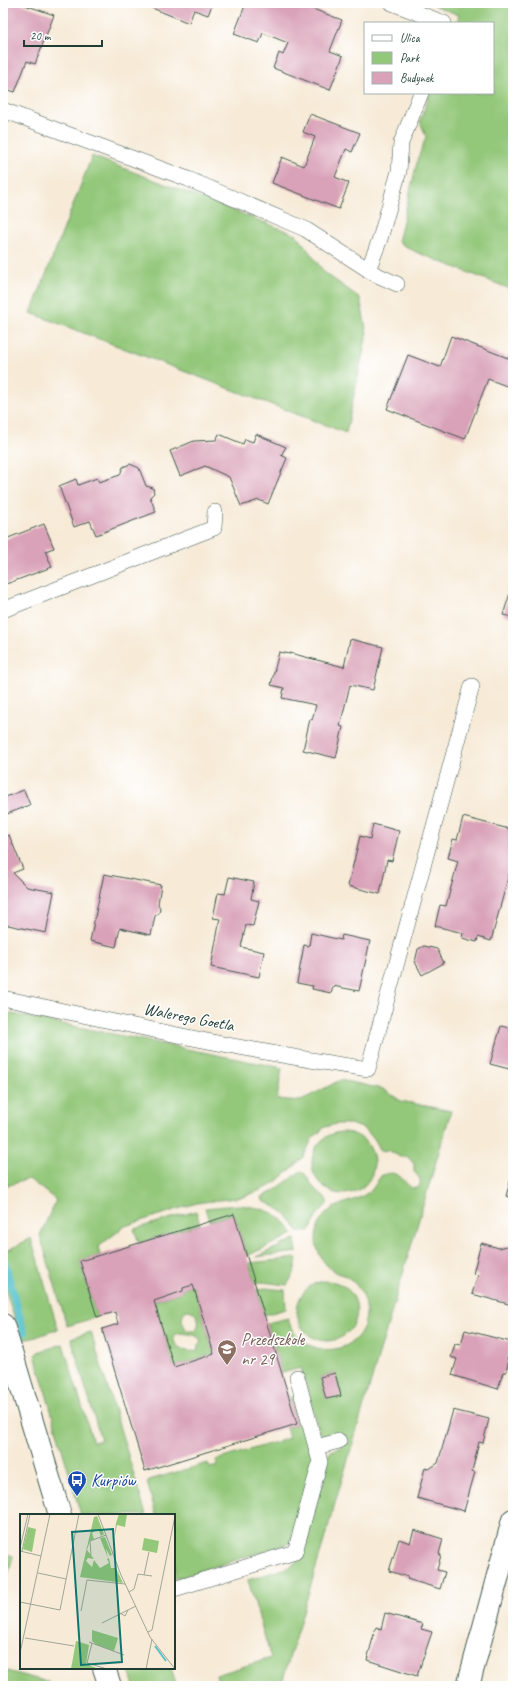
<svg xmlns="http://www.w3.org/2000/svg" width="516" height="1689" font-family="Caveat,sans-serif">
	<style>
		.green { fill: #93c779; stroke: #598256; fill-rule: evenodd }
		.lines { fill: none; stroke-linecap: round; stroke-linejoin: round }
		.stream { stroke: #54c1cd; stroke-width: 8 }
		.building { fill: #d9a2b8; fill-rule: evenodd }
		.service-casing { stroke: #3f574d; stroke-width: 16 }
		.minor-casing { stroke: #3f574d; stroke-width: 24 }
		.tertiary-casing { stroke: #3f574d; stroke-width: 24 }
		.service { stroke: #fff; stroke-width: 15 }
		.minor { stroke: #fff; stroke-width: 22 }
		.tertiary { stroke: #fff; stroke-width: 22 }
		.labels { text-anchor: middle; dominant-baseline: central; stroke-width: 3; stroke-linejoin: round; paint-order: stroke }
		.street-label { font-size: 17px; fill: #1f3d34; stroke: #fff }
		.education-label { font-size: 17px; fill: #785e54; stroke: #fff; text-anchor: start }
		.transit-label { font-size: 17px; fill: #164399; stroke: #fff; text-anchor: start }
		.inset-river { fill: none; stroke: #54c1cd; stroke-width: 2 }
		.inset-road { fill: none; stroke: #a1a596; stroke-width: 1 }
		.view { fill: #0f766e; fill-opacity: 0.15; stroke: #0f766e; stroke-width: 2 }
		.inset-edge { fill: none; stroke: #1f3d34; stroke-width: 2 }
	</style>
	<rect width="100%" height="100%" fill="#fff"/>
	<filter id="ink" filterUnits="userSpaceOnUse"><feTurbulence type="fractalNoise" baseFrequency=".025" numOctaves="2"/><feDisplacementMap in="SourceGraphic" scale="8" xChannelSelector="R" yChannelSelector="G"/><feConvolveMatrix kernelMatrix="1 2 1 2 8 2 1 2 1" color-interpolation-filters="sRGB"/></filter>
	<filter id="wash" filterUnits="userSpaceOnUse"><feTurbulence type="fractalNoise" baseFrequency=".012" numOctaves="4" result="noise"/><feDisplacementMap in="SourceGraphic" scale="16" xChannelSelector="R" yChannelSelector="G"/><feGaussianBlur stdDeviation="0.9" result="paint"/><feColorMatrix in="noise" values="0 0 0 0 0 0 0 0 0 0 0 0 0 0 0 0 0 1.4 0 .05"/><feComposite in="paint" operator="in"/></filter>
	<g filter="url(#wash)">
		<rect width="100%" height="100%" fill="#f7ebd8"/>
		<path class="green" d="M428 3H513V290L416 252 398 242 418 158 426 137 420 121 430 93H493V23H457L459 15Z
			M92 156 297 235 325 273 360 298 367 334 346 433 31 313Z
			M3 1012 282 1068 277 1099 301 1101 340 1080 383 1089 401 1101 451 1111 281 1686H219L216 1675 271 1658 248 1580 290 1567 300 1559 325 1474 326 1459 331 1451 342 1447 340 1435 325 1438 319 1432 301 1368 282 1373 267 1323 288 1318C297 1360 362 1361 366 1315 368 1299 359 1285 346 1276 343 1274 339 1274 335 1272 320 1263 312 1243 318 1227 327 1201 352 1205 369 1192 375 1188 377 1180 382 1175 399 1169 401 1179 411 1188H418C423 1181 419 1177 414 1172V1164L408 1157H400L388 1150 381 1151 374 1138 362 1128 350 1124H337L325 1127 312 1139 303 1158 298 1163 280 1179 268 1187 243 1197 197 1203 125 1226 98 1247 100 1255 80 1261 97 1317 67 1326 40 1235 56 1200 29 1179 3 1187ZM335 1373 341 1395 326 1399 320 1377Z
			M312 1163a31 31 0 1 1 62 0a31 31 0 1 1-62 0Z
			M301 1171 304 1173 314 1188 327 1200V1204L317 1215 310 1231H298C290 1216 279 1208 263 1201L262 1197 274 1191Z
			M238 1205C260 1207 283 1212 293 1234L247 1256 234 1214 209 1221 205 1208Z
			M196 1211 200 1224 139 1243 134 1229Z
			M31 1238 58 1329 33 1338 21 1340 3 1282V1253Z
			M295 1239 297 1252 256 1257Z
			M297 1258 294 1274 287 1285 262 1282 255 1283 249 1263Z
			M297 1311a30 30 0 1 1 60 0a30 30 0 1 1-60 0Z
			M193 1285 214 1354 174 1367 154 1301 183 1292V1288ZM187 1310C197 1310 203 1324 194 1331H188C182 1325 179 1315 187 1310ZM181 1333C188 1334 198 1334 201 1341L197 1350C182 1357 163 1335 181 1333Z
			M265 1288 285 1290 286 1309 264 1315 257 1290Z
			M91 1332 146 1515H81L35 1355 38 1352 63 1344 93 1442 101 1440 71 1338Z
			M295 1396 314 1463 290 1543 175 1579 174 1515H156L147 1482 149 1480 208 1463 210 1468 218 1466 216 1460 289 1438 286 1428 297 1424 290 1398Z
			M3 1553 13 1556 3 1593Z
			M128 1668H171L177 1686H134Z
			M3 1670 48 1682 47 1686H3Z"/>
		<g class="lines">
			<path class="stream" d="M4 1261 24 1333"/>
		</g>
		<g id="blocks">
			<path class="building" d="M3 3H19L54 15 35 64 27 61 15 92 3 88Z
				M148 3H213L208 15 194 10 189 23 147 6Z
				M246 3H297L342 20 330 51 343 56 330 90 273 68 279 53 283 55 288 43 263 33 259 43 234 34Z
				M310 114 360 133 352 152 346 149 335 177 349 183 339 209 272 183 282 157 304 166 315 137 303 132Z
				M451 336 513 360V376L509 387 488 379 465 439 387 409 408 355 440 367Z
				M219 434 243 444 245 439 253 442 256 434 286 447 281 455 287 458 268 504 259 500 241 506 229 477 205 466 180 476 170 451 194 441 216 440Z
				M130 464 139 468 146 486 153 488 154 493 150 497 156 512 96 535 90 521 74 527 59 486 76 479 78 485 97 478 99 482 120 475 123 467Z
				M44 524 54 548 45 551 52 567 9 583 3 584V540Z
				M513 584V617L503 615Z
				M350 639 383 647 373 690 350 685 340 726 343 727 336 758 303 750 310 719 312 720 316 705 282 698 284 688 271 685 279 652 290 654V653L344 667Z
				M24 790 30 805 7 814 3 803V798Z
				M463 817 513 830V859L491 941 478 937 477 942 462 938 463 933 435 926 440 905 446 906 458 861 448 858 453 839 457 840Z
				M373 824 399 831 392 861 387 860 380 894 348 886 360 836 370 839Z
				M9 835 23 869 13 873 27 887 54 892 46 933 3 924V837Z
				M104 874 161 885 158 904 160 908 159 913 155 916 151 935 120 928 116 947 90 941Z
				M229 877 254 882 251 899 259 901 253 926 246 925 241 947 264 952 259 977 211 967 220 919 213 918 218 893 225 894Z
				M311 933 341 940 342 935 370 941 359 991 333 986 331 993 312 989 313 986 297 983 304 945 309 946Z
				M424 946 437 949 444 963 422 975 415 962 418 949Z
				M501 1026 513 1029V1070L490 1064Z
				M513 1171V1198L506 1196Z
				M234 1214 297 1424 145 1471 102 1329 118 1324 115 1312 97 1317 80 1261ZM193 1285 214 1354 174 1367 154 1301 183 1291V1288Z
				M481 1243 499 1248 507 1246 513 1252 512 1305 472 1294 478 1275 473 1274Z
				M465 1330 511 1342 507 1359 509 1360 506 1372H503L498 1389 452 1375 457 1359 451 1357 455 1344 461 1345Z
				M335 1373 341 1396 326 1399 320 1377Z
				M453 1410 489 1419 483 1443 479 1442 472 1471 475 1472 464 1511 417 1498 425 1468 429 1469 438 1463Z
				M414 1530 443 1539 439 1554 441 1555 437 1570 445 1572 440 1589 407 1579 408 1577 389 1571 399 1539 410 1543Z
				M385 1613 423 1624 421 1629 432 1632 417 1676 367 1660 376 1627 381 1629Z"/>
		</g>
	</g>
	<g filter="url(#ink)">
		<use href="#blocks" fill-opacity="0" stroke="#3f574d" stroke-width="1"/>
		<g class="lines">
			<g class="service-casing">
				<path id="service" d="M392 3 444 23
					M3 110 188 179 305 229 375 274 397 284
					M368 270 380 239 399 171 401 143 421 93
					M3 610 214 528 215 512
					M3 998C124 1024 245 1051 368 1069L472 686
					M316 1447 339 1441
					M174 1589 295 1552 320 1462 297 1377"/>
			</g>
			<g class="minor-casing">
				<path id="minor" d="M468 1686 513 1520"/>
			</g>
			<g class="tertiary-casing">
				<path id="tertiary" d="M3 1325 60 1515
					M104 1668 110 1686"/>
			</g>
			<use href="#service" class="service"/>
			<use href="#minor" class="minor"/>
			<use href="#tertiary" class="tertiary"/>
		</g>
	</g>
	<defs>
		<g id="school-pin" transform="scale(1)"><path d="M0 17L-7.5 6A9.5 9.5 0 1 1 7.5 6Z" fill="#8d6e63" stroke="#fff"/><path d="M0-5L7-2L0 1L-7-2ZM-4 1L0 2.5L4 1V4Q0 6-4 4Z" fill="#fff"/></g>
		<g id="bus-pin" transform="scale(1)"><path d="M0 17L-7.5 6A9.5 9.5 0 1 1 7.5 6Z" fill="#1a4fb4" stroke="#fff"/><path d="M-5-6H5V4H4V6H2V4H-2V6H-4V4H-5ZM-3.5-4V0h7V-4ZM-3.5 1.2v1.5H-2V1.2ZM2 1.2v1.5H3.5V1.2Z" fill="#fff"/></g>
	</defs>
	<g fill-rule="evenodd">
		<use href="#school-pin" x="227" y="1349"/>
		<use href="#bus-pin" x="77" y="1480"/>
	</g>
	<g class="labels">
		<g class="street-label">
			<text transform="translate(189 1017) rotate(11)">Walerego Goetla</text>
		</g>
		<g class="education-label">
			<text x="241" y="1339">Przedszkole<tspan x="241" dy="20">nr 29</tspan></text>
		</g>
		<g class="transit-label">
			<text x="91" y="1480">Kurpiów</text>
		</g>
	</g>
	<g transform="translate(20 1514)">
		<rect width="155" height="155" fill="#f7ebd8"/>
		<path d="M99 0H107L105 13 97 11 94 26 96 9ZM77 2 84 20 81 22 78 15 72 19 74 25 70 27 67 36 74 45 68 44 66 47 72 53 74 46 80 54 89 49 87 45 89 44 91 54H96L103 69 60 63 74 3ZM8 13 16 15 12 38 3 35ZM85 23 92 41 90 42 86 35 88 44 80 24ZM124 24 139 27 137 39 122 36ZM72 116 98 124 94 137 77 131 72 127ZM56 127 69 131 66 150 79 155H51Z" fill="#93c779"/>
		<path class="inset-river" d="M135 132 146 147"/>
		<path class="inset-road" d="M78 0 101 61 130 123 155 155M0 34 8 0M0 37 21 42M2 37 10 0M71 41 70 27 86 21M18 59 46 65M124 61 129 38M109 78 114 75 118 60 132 62M0 88 40 96 59 0M61 97 67 66 105 70M100 99 105 102 108 96M82 109 116 92M128 118 132 116 155 2M5 124 54 132M69 128 104 141M72 129 67 149 87 155M0 139 30 0M126 155 132 125"/>
		<path class="view" d="M93 15 102 148 61 151 52 18Z"/>
		<rect width="155" height="155" class="inset-edge"/>
	</g>
	<rect width="516" height="1689" fill="none" stroke="#fff" stroke-width="16"/>
	<rect x="364" y="22" width="130" height="72" fill="#ffffff" stroke="#a5b1ae"/>
	<rect x="372" y="35" width="20" height="6" fill="#ffffff" stroke="#a5b1ae"/>
	<text x="400" y="42" font-size="12" fill="#1f3d34">Ulica</text>
	<rect x="372" y="52" width="20" height="12" fill="#93c779" stroke="#a5b1ae"/>
	<text x="400" y="62" font-size="12" fill="#1f3d34">Park</text>
	<rect x="372" y="72" width="20" height="12" fill="#d9a2b8" stroke="#a5b1ae"/>
	<text x="400" y="82" font-size="12" fill="#1f3d34">Budynek</text>
	<path d="M24 40v6h78v-6" fill="none" stroke="#1f3d34" stroke-width="2"/>
	<text x="30" y="40" font-size="12" fill="#1f3d34" stroke="#ffffff" stroke-width="3" paint-order="stroke">20 m</text>
</svg>
